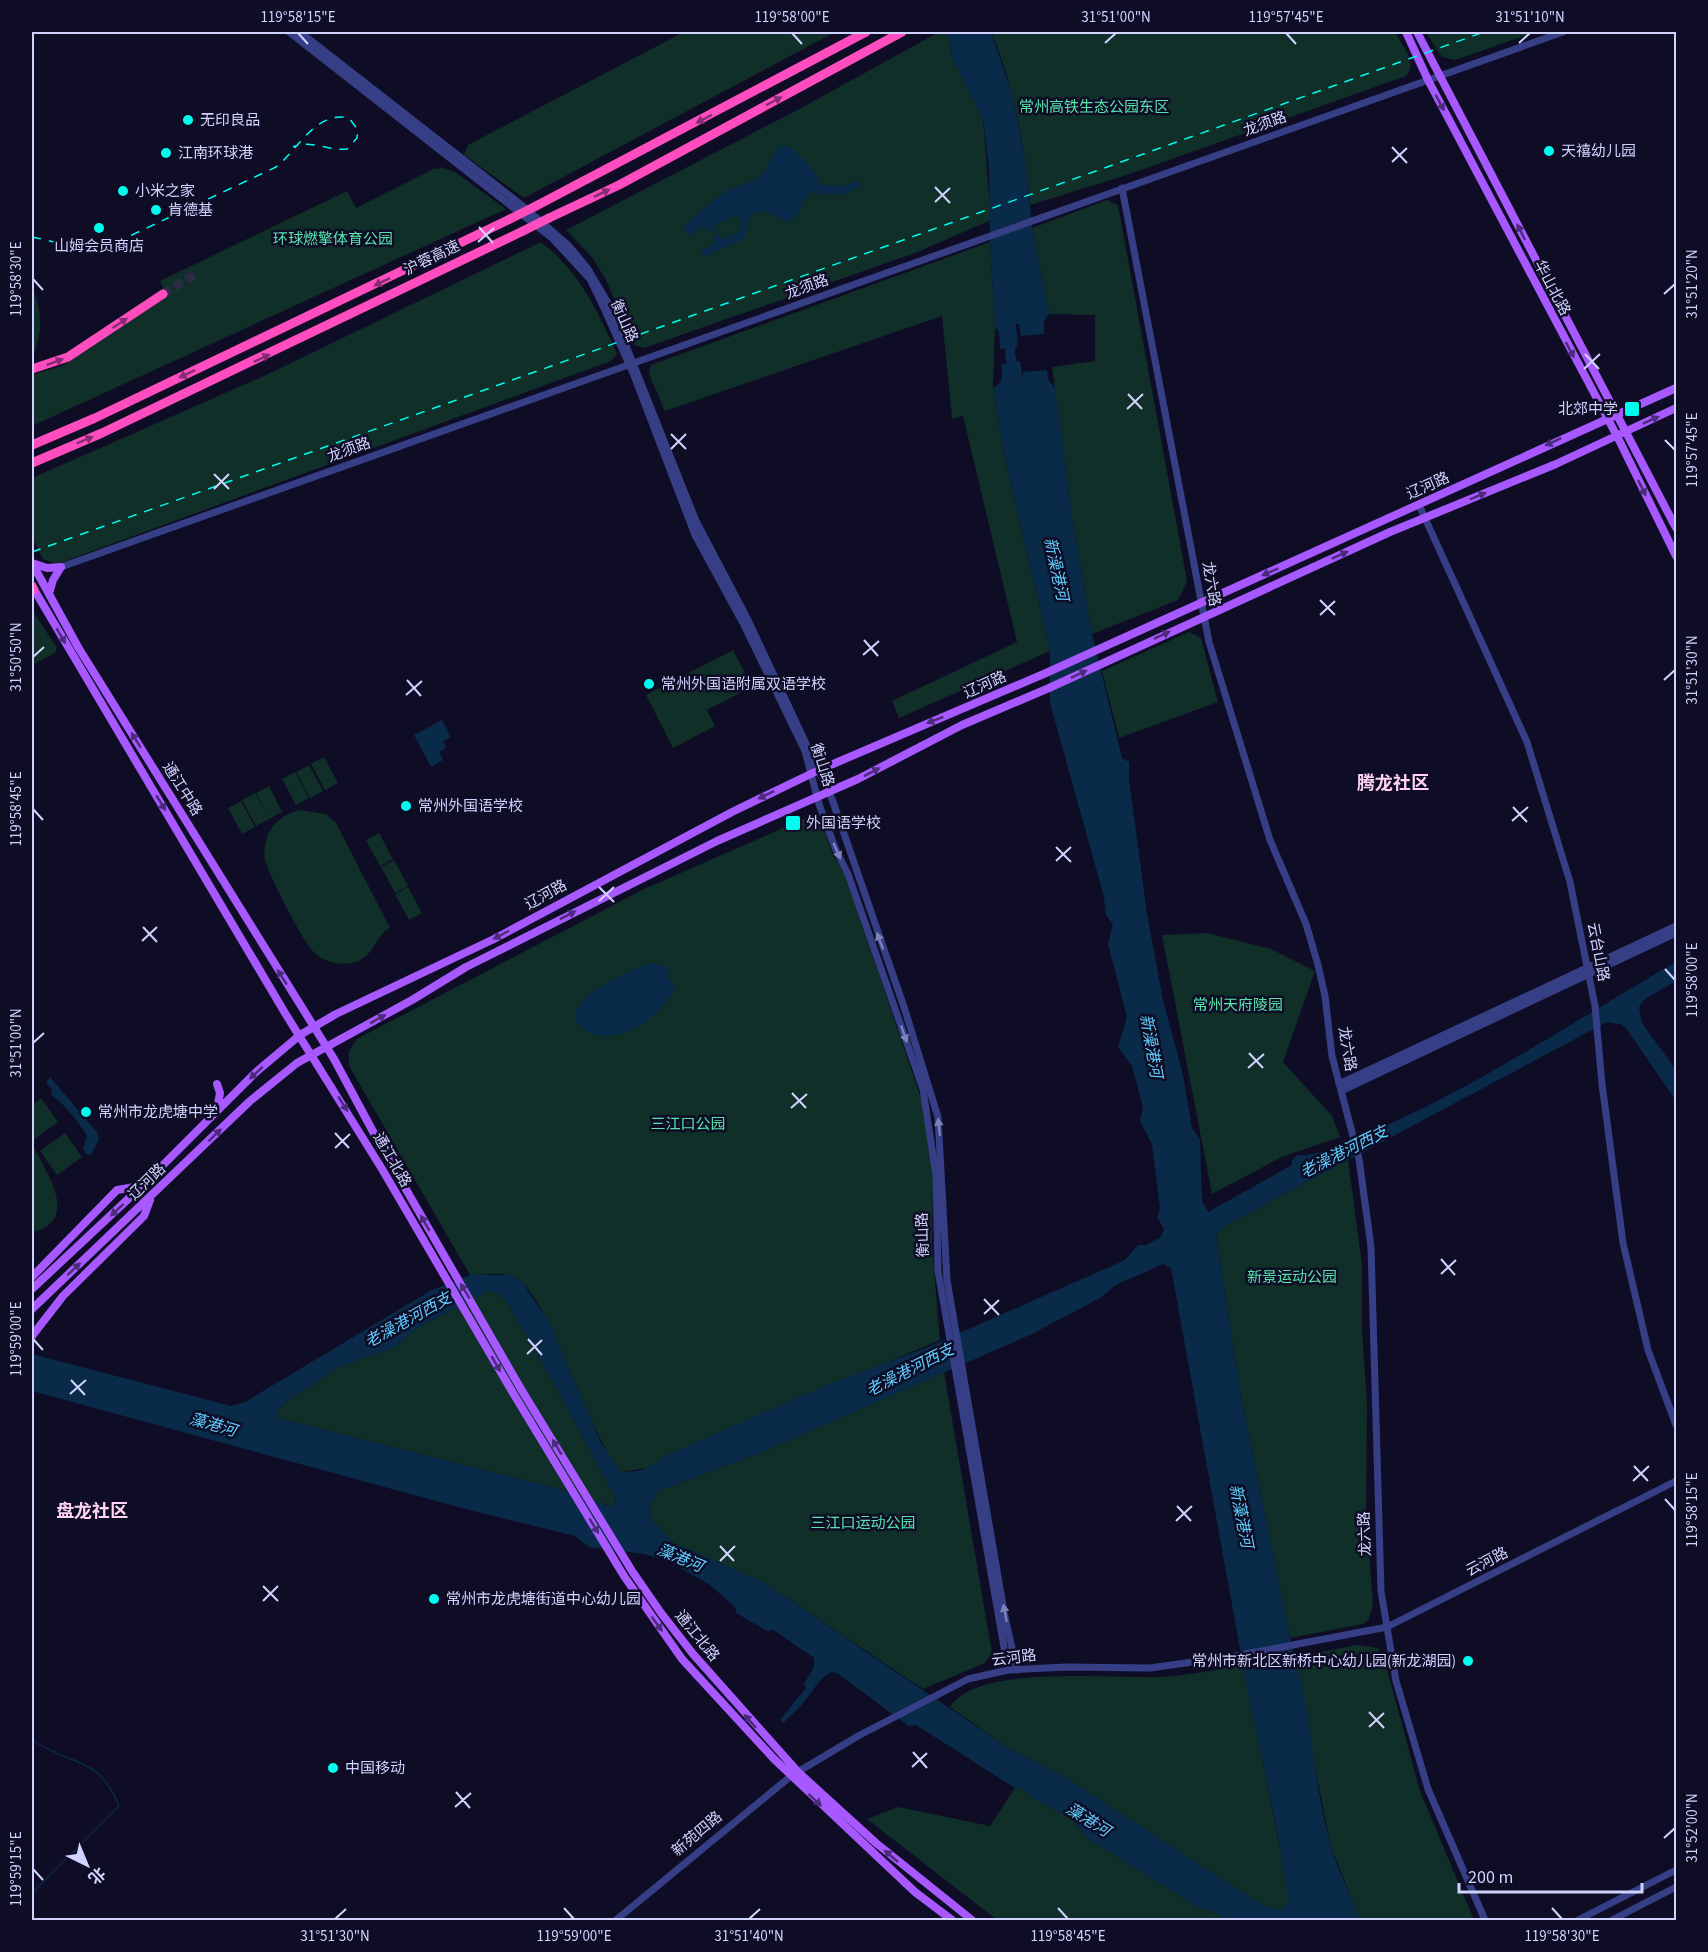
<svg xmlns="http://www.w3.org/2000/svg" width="1708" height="1952" font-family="'Source Sans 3','Noto Sans SC',sans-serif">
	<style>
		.green { fill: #102f29 }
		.water { fill: #092a48; fill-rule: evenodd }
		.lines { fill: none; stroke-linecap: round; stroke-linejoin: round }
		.stream { stroke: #092a48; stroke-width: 1.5 }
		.river { stroke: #092a48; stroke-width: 10 }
		.highway-tunnel { stroke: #2b2b46; stroke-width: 9; stroke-dasharray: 9 4.5; stroke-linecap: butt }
		.minor { stroke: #363f86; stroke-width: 7 }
		.major { stroke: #a758ff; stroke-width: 8 }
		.highway { stroke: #ff4cbe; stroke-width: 9 }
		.rail { stroke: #00fcef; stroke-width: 1.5; stroke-dasharray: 9 8; stroke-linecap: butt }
		.highway-bridge { stroke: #ff4cbe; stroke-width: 9 }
		.oneway { fill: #862c72 }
		.oneway2 { fill: #4b2b7c }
		.oneway3 { fill: #7c82bc }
		.ticks { fill: none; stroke: #d1d3ff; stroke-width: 2 }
		.poi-dot { fill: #00fcef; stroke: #0e0d25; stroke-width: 2 }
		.labels { text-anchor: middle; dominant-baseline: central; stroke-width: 5; stroke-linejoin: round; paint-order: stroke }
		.park-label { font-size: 15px; fill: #57e5ac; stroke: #0e0d25 }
		.poi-label { font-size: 15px; fill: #d1d3ff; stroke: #0e0d25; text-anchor: start }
		.street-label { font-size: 15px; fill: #d1d3ff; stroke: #0e0d25 }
		.water-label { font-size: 16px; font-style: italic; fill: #5fceff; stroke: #0e0d25 }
		.quarter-label { font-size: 18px; font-weight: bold; fill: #ffd3f6; stroke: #0e0d25 }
		.neatline { fill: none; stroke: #d1d3ff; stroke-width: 2 }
		.ticks-label { font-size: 15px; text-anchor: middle; fill: #d1d3ff }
	</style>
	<rect width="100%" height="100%" fill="#0e0d25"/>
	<path class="green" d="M684 32H835L524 198 464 155 468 145Z
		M939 32 948 33 952 57 983 119 991 220 915 253 644 348 634 345 606 280 592 257 566 230 803 107Z
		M991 32H1395C1402 45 1418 63 1406 76L1127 175 1030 205C1025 146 1014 86 991 32Z
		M1426 32H1535L1455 60 1442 57Z
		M444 168 455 172 506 209 32 426 34 374 62 366 167 296 160 281 347 191 356 208 433 169Z
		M1107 200 1118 205 1187 581 1178 600 1092 634 1072 517 1052 367 1095 361V315L1049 314 1032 228Z
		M541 242C580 272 597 310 617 354L611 361 57 564 43 559 32 537V478L264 376Z
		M990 242 995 327 993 388 1006 463 1050 651 899 718 892 701 1017 642 963 416 952 419 942 316 665 411 649 374 651 365Z
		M32 287C43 313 43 331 32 358Z
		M32 610 57 648 55 653 32 665Z
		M1189 632 1201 638 1218 702 1119 738 1102 671Z
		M733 650 752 687 707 710 715 726 673 748 646 695Z
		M324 757 338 783 325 790 311 764Z
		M309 765 323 791 310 798 296 772Z
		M295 772 309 798 296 805 282 779Z
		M269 786 282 812 269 819 256 793Z
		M255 793 269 819 256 826 242 800Z
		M241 801 255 827 242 834 228 808Z
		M299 810 326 814 336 823 390 928C376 935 375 953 360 960 347 967 327 964 316 954 302 942 272 880 265 861 262 835 274 817 299 810Z
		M813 815 821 820 833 855 845 875 921 1098 933 1176 932 1245 940 1340 663 1457 653 1467 621 1472C589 1438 547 1285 512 1276 499 1272 483 1275 470 1275L349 1066V1051L357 1039 644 889Z
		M379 833 393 859 380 866 366 840Z
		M394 860 408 886 395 893 381 867Z
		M408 887 422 913 409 920 395 894Z
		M1207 933 1271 949 1315 971 1283 1062 1332 1116 1340 1137 1282 1157 1212 1194 1162 935Z
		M41 1098 58 1122 33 1140 32 1105Z
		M65 1133 82 1157 57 1175 40 1151Z
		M32 1144C45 1170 82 1221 32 1232Z
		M1348 1160 1362 1264V1329L1367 1405 1366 1517 1373 1604 1369 1619 1363 1624 1290 1638 1241 1396 1216 1236 1221 1228Z
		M489 1291 498 1293 506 1300 556 1387 616 1499 613 1507 559 1489 277 1418 276 1412 295 1394 308 1389 335 1368 395 1347 417 1328Z
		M944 1372 992 1653 985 1663 923 1689 763 1582 672 1542 651 1519 650 1505 658 1491 762 1452Z
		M1357 1645 1378 1648 1384 1658 1420 1791 1474 1920H1360L1330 1844 1294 1657Z
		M1243 1665 1289 1892V1902L1282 1910 1265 1907 1066 1778 1007 1747 950 1707C976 1664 1110 1679 1157 1677 1186 1676 1214 1670 1243 1665Z
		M1015 1788H1021L1035 1799 1071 1819 1089 1839 1198 1907 1215 1912 1227 1920H997L867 1819 898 1807 990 1826Z"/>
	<path class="water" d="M948 32H991L1013 97 1026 164 1032 228 1049 314 1044 322V334L1021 336 1019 324H1016L1018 347 1000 349 999 332 995 327 990 242 989 168 983 119 952 57Z
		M782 145 793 149 814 171 821 185 843 186 859 180 860 187 841 195 808 193 796 217 790 221 782 220 767 212 754 213 749 220 744 239 703 257 701 250 716 243 713 237 719 234 722 240 739 232 742 220 734 216 715 225 717 230 711 233 710 229 701 227 690 236 682 227 725 191 756 180 764 172 777 148Z
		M1020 361 1023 380V372L1047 370 1048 379 1055 388 1072 517 1092 634 1122 758 1129 762V779L1147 914 1163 1000 1183 1075 1192 1128 1200 1140 1202 1201 1208 1212 1292 1165V1160L1297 1155C1312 1157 1331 1148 1345 1143 1459 1099 1570 1023 1676 962V981L1645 999 1639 1007 1642 1023 1676 1070V1101L1626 1028 1620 1024 1607 1022 1221 1228 1216 1236 1241 1396 1294 1657C1313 1717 1313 1782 1330 1843 1337 1869 1351 1895 1360 1920H1227L1215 1912 1198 1907 1089 1839 1071 1819 1034 1799 1021 1788H1015L916 1725 909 1726 838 1674 832 1672C819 1678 816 1687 808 1697 801 1706 792 1715 783 1723L780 1720 806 1688 804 1684 814 1667V1658L772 1629 769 1632 736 1613 735 1607 710 1585 670 1562 644 1554 589 1547 575 1536 458 1507 32 1391V1354L231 1406 245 1402 430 1291 470 1275H512L523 1283 550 1324 602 1445 621 1472C639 1472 651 1469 663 1457L824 1386 928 1347 1125 1260 1138 1245H1146L1161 1237 1164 1229 1157 1217 1160 1209 1152 1144 1140 1121 1143 1108 1132 1066 1118 1047 1127 1017 1108 944 1113 924 1106 915 1104 897 1050 703V651L1006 463 993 388C1004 382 1003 375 1001 364ZM1163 1264 1171 1268 1248 1693 1277 1830 1289 1902 1282 1910 1265 1907 1066 1778 1007 1747 763 1582 672 1542 651 1519 650 1505 658 1491 762 1452 1030 1335 1100 1298 1116 1285ZM489 1291 498 1293 506 1300 556 1387 616 1499 613 1507 559 1489 277 1418 276 1412 295 1394 308 1389 335 1368 395 1347 417 1328Z
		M442 720 451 737 443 741 446 748 439 752 443 760 431 767 414 735Z
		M650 963 668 967 667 977 676 986C662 1020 602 1059 574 1019 580 988 624 975 650 963Z
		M50 1077 97 1132 99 1139 91 1155 86 1154 83 1149 87 1136C81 1125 61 1100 51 1095L52 1089 46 1083Z"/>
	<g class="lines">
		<path class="stream" d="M32 1740C70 1766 99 1755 119 1806L32 1893"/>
		<path class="river" d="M1011 335 1010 355 1015 376"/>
		<path class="highway-tunnel" d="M163 294 194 275"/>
		<path class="minor" d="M289 32 552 238 590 279 603 306 633 373 695 535 744 625 805 751 819 804 836 850 848 874 923 1089 936 1176 938 1271 1008 1670
			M300 32 524 207 569 246 588 269 611 308 696 521 748 620 832 799 904 1007 938 1117 947 1280 1005 1617 1017 1670
			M1122 188 1209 642 1270 840 1306 924 1318 965 1325 996 1332 1056 1359 1159 1371 1247 1381 1591 1396 1681 1428 1789 1485 1920
			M1419 505 1527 742 1570 882 1595 1006 1602 1084 1623 1243 1648 1350 1676 1425
			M61 567 1563 32
			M1339 1084 1676 926
			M1341 1091 1676 933
			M616 1920 791 1776 858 1736 968 1679 1008 1670 1067 1667 1150 1668 1235 1656 1387 1627 1676 1481
			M1578 1920 1676 1870
			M1612 1920 1676 1887"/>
		<path class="major" d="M1406 32 1428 80 1619 440 1676 556
			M1417 32 1676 528
			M32 563 78 647 334 1059 377 1139 521 1389 632 1571 661 1613 693 1654 798 1772 876 1843 972 1920
			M32 563 47 568 61 567
			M32 586 285 1013 382 1169 513 1393 624 1576 654 1619 682 1659 774 1759 915 1892 952 1920
			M49 594 53 580 61 567
			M217 1084 220 1093 217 1110
			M32 1277 117 1190 141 1186
			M32 1289 142 1186 255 1073 300 1035 336 1014 494 939 732 812 819 770 1046 673 1676 388
			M32 1309 250 1101 297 1063 412 1000 466 967 717 841 858 779 962 725 1049 688 1390 532 1556 464 1676 408
			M32 1336 63 1296 144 1216 150 1200"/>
		<path class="highway" d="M536 206 866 32
			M549 218 619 185 902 32
			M32 369 68 357 163 294
			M32 445 95 418 510 219
			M32 463 102 433 523 231
			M32 586 34 590"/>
		<path class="rail" d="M32 237C68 244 78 252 117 242L276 167C297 151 316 110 349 118L358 130 357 138 347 149C328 151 311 139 293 147
			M32 552 1484 32"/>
		<path class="highway-bridge" d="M510 219 536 206
			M523 231 549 218"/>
	</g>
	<defs><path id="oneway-solid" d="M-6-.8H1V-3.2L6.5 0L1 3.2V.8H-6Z" transform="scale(1.5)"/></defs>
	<g class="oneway">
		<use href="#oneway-solid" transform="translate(774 101) rotate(-28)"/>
		<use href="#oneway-solid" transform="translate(704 119) rotate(152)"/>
		<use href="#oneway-solid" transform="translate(602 193) rotate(-26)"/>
		<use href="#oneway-solid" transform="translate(382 282) rotate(154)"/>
		<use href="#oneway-solid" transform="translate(120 323) rotate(-33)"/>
		<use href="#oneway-solid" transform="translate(262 358) rotate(-25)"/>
		<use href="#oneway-solid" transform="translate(55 362) rotate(-21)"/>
		<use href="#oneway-solid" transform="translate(187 374) rotate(155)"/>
		<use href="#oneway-solid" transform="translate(85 440) rotate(-23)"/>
	</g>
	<g class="oneway2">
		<use href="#oneway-solid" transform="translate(1440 103) rotate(62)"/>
		<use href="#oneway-solid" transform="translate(1521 232) rotate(-117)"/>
		<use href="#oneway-solid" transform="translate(1570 350) rotate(62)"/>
		<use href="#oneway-solid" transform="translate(1651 420) rotate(-24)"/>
		<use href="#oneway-solid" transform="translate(1553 442) rotate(155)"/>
		<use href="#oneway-solid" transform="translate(1642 488) rotate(64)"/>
		<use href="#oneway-solid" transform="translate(1478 496) rotate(-23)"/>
		<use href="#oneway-solid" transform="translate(1340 555) rotate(-24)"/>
		<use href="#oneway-solid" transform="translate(1270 572) rotate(156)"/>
		<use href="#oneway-solid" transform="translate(1162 635) rotate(-25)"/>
		<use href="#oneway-solid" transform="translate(61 636) rotate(60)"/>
		<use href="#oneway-solid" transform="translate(1079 674) rotate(-25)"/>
		<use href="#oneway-solid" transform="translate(935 720) rotate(159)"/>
		<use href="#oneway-solid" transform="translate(136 740) rotate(-122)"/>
		<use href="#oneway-solid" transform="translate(872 772) rotate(-27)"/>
		<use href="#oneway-solid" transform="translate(766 795) rotate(154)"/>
		<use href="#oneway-solid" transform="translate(161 803) rotate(59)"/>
		<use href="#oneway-solid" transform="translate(568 915) rotate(-27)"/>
		<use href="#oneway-solid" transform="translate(501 935) rotate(152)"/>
		<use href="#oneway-solid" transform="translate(282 977) rotate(-122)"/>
		<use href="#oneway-solid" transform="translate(378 1019) rotate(-29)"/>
		<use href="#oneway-solid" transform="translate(256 1073) rotate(137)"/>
		<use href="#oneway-solid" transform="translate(343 1104) rotate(58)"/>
		<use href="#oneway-solid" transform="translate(215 1135) rotate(-44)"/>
		<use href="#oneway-solid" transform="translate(117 1210) rotate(137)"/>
		<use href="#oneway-solid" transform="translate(425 1223) rotate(-120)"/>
		<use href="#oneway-solid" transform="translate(74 1269) rotate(-43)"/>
		<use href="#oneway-solid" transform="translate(465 1291) rotate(-121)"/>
		<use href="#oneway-solid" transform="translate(496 1364) rotate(60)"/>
		<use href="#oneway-solid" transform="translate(557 1447) rotate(-121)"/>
		<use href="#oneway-solid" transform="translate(594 1526) rotate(59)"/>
		<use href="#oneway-solid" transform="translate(657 1624) rotate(54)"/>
		<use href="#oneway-solid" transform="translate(750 1721) rotate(-132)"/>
		<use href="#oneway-solid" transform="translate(815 1800) rotate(43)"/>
		<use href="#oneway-solid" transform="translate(891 1856) rotate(-140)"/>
	</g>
	<g class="oneway3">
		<use href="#oneway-solid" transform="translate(837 851) rotate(66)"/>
		<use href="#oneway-solid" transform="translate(880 941) rotate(-110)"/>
		<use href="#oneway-solid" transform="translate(904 1034) rotate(71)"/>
		<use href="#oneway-solid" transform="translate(939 1127) rotate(-96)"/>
		<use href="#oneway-solid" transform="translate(1005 1613) rotate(-101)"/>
	</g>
	<path class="ticks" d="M298 33 308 44M792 33 802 44M1286 33 1296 44M1105 43 1116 33M1519 43 1530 33M1392 147 1407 163M1392 162 1407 148M935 187 950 203M935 202 950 188M479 227 493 243M478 242 494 228M33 279 43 290M1664 294 1675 284M1585 354 1599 369M1584 369 1600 354M1128 394 1142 409M1127 409 1143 394M671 434 686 449M1665 440 1675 450M671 449 686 434M214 474 229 489M214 489 229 474M1320 600 1335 615M1320 615 1335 601M864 640 878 656M863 655 879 641M33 657 44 647M407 680 421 696M1664 680 1675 670M406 695 422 681M1513 807 1527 822M33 809 43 820M1512 821 1528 807M1056 847 1071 862M1056 861 1071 847M599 887 614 902M599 901 614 887M143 927 157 942M142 941 157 927M1665 969 1675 980M33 1043 44 1033M1249 1053 1263 1068M1248 1068 1264 1054M792 1093 806 1108M791 1108 807 1094M335 1133 349 1148M335 1148 350 1134M1441 1259 1455 1275M1441 1274 1456 1260M984 1299 999 1315M984 1314 999 1300M33 1339 43 1350M528 1339 542 1355M527 1354 542 1340M71 1380 85 1395M70 1394 86 1380M1634 1466 1648 1481M1633 1481 1649 1466M1665 1499 1675 1510M1177 1506 1191 1521M1176 1521 1192 1506M720 1546 734 1561M720 1561 735 1546M263 1586 278 1601M263 1601 278 1586M1369 1712 1384 1728M1369 1727 1384 1713M913 1752 927 1768M912 1767 927 1753M456 1792 470 1808M455 1807 471 1793M1664 1838 1675 1828M33 1869 43 1880M564 1908 574 1919M1058 1908 1068 1919M1552 1908 1562 1919M335 1919 346 1909M749 1919 760 1909"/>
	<g class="poi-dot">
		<circle cx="188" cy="120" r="6"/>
		<circle cx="1549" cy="151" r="6"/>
		<circle cx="166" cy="153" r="6"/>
		<circle cx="123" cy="191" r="6"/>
		<circle cx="156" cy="210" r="6"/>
		<circle cx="99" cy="228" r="6"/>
		<rect x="1624" y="401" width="16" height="16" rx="3"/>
		<circle cx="649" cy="684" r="6"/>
		<circle cx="406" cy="806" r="6"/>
		<rect x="785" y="815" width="16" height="16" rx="3"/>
		<circle cx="86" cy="1112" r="6"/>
		<circle cx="434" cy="1599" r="6"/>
		<circle cx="1468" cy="1661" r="6"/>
		<circle cx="333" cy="1768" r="6"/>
	</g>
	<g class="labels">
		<g class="park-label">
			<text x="1094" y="107">常州高铁生态公园东区</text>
			<text x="333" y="239">环球燃擎体育公园</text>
			<text x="1238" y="1005">常州天府陵园</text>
			<text x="688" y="1124">三江口公园</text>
			<text x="1292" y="1277">新景运动公园</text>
			<text x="863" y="1523">三江口运动公园</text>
		</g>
		<g class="poi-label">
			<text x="200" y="120">无印良品</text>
			<text x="1561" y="151">天禧幼儿园</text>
			<text x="178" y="153">江南环球港</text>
			<text x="135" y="191">小米之家</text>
			<text x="168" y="210">肯德基</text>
			<text x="99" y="246" text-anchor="middle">山姆会员商店</text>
			<text x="1618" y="409" text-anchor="end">北郊中学</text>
			<text x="661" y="684">常州外国语附属双语学校</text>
			<text x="418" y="806">常州外国语学校</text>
			<text x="806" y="823">外国语学校</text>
			<text x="98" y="1112">常州市龙虎塘中学</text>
			<text x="446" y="1599">常州市龙虎塘街道中心幼儿园</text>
			<text x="1456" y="1661" text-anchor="end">常州市新北区新桥中心幼儿园(新龙湖园)</text>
			<text x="345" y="1768">中国移动</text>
		</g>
		<g class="street-label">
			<text transform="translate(1265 124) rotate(-20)">龙须路</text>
			<text transform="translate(432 258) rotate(-26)">沪蓉高速</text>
			<text transform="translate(807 287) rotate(-20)">龙须路</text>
			<text transform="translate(1552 288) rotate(62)">华山北路</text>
			<text transform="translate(624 321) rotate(66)">衡山路</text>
			<text transform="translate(349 450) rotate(-20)">龙须路</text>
			<text transform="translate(1428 486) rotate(-24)">辽河路</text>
			<text transform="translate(1211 584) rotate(80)">龙六路</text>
			<text transform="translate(985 685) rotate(-24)">辽河路</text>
			<text transform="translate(822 765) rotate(72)">衡山路</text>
			<text transform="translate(182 789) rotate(58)">通江中路</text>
			<text transform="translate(546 895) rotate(-29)">辽河路</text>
			<text transform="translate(1598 952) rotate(79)">云台山路</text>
			<text transform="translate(1347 1049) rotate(80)">龙六路</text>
			<text transform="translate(392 1160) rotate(60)">通江北路</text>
			<text transform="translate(147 1182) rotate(-44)">辽河路</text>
			<text transform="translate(923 1235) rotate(-92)">衡山路</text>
			<text transform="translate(1365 1534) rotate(-92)">龙六路</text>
			<text transform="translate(1487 1562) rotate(-27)">云河路</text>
			<text transform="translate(697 1636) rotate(51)">通江北路</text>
			<text transform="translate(1014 1658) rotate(-7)">云河路</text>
			<text transform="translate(697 1834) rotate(-40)">新苑四路</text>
		</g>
		<g class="water-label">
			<text transform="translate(1056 569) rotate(78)">新澡港河</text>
			<text transform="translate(1151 1046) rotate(80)">新澡港河</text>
			<text transform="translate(1344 1152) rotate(-27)">老澡港河西支</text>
			<text transform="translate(408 1320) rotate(-29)">老澡港河西支</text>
			<text transform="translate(910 1370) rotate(-27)">老澡港河西支</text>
			<text transform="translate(213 1425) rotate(16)">藻港河</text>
			<text transform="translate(1241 1516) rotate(79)">新藻港河</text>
			<text transform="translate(680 1558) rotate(23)">藻港河</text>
			<text transform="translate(1088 1820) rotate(32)">藻港河</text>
		</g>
		<g class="quarter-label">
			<text x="1393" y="783">腾龙社区</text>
			<text x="92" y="1511">盘龙社区</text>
		</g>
	</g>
	<rect width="1708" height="1952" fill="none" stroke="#0e0d25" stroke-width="66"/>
	<g transform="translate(87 1865) rotate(137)" stroke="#0e0d25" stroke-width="4.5" paint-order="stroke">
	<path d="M0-4.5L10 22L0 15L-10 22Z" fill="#d1d3ff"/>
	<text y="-9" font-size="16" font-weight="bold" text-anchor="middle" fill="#d1d3ff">北</text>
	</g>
	<path d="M1459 1883v9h183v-9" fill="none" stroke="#d1d3ff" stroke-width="3"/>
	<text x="1468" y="1883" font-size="18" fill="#d1d3ff" stroke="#0e0d25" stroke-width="4.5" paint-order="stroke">200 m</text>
	<rect x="33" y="33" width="1642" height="1886" class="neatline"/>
	<g class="ticks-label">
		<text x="298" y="22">119°58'15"E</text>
		<text x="792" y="22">119°58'00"E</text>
		<text x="1116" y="22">31°51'00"N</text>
		<text x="1286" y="22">119°57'45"E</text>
		<text x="1530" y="22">31°51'10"N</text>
		<text transform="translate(16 279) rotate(-90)" y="5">119°58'30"E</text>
		<text transform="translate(1692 284) rotate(-90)" y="5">31°51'20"N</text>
		<text transform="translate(1692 450) rotate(-90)" y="5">119°57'45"E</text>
		<text transform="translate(16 657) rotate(-90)" y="5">31°50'50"N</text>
		<text transform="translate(1692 670) rotate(-90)" y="5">31°51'30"N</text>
		<text transform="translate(16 809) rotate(-90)" y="5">119°58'45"E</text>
		<text transform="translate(1692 980) rotate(-90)" y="5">119°58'00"E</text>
		<text transform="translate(16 1043) rotate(-90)" y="5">31°51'00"N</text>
		<text transform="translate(16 1339) rotate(-90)" y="5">119°59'00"E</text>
		<text transform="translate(1692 1510) rotate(-90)" y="5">119°58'15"E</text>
		<text transform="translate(1692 1828) rotate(-90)" y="5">31°52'00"N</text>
		<text transform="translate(16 1869) rotate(-90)" y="5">119°59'15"E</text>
		<text x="335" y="1941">31°51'30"N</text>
		<text x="574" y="1941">119°59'00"E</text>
		<text x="749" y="1941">31°51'40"N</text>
		<text x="1068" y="1941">119°58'45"E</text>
		<text x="1562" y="1941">119°58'30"E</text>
	</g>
</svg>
